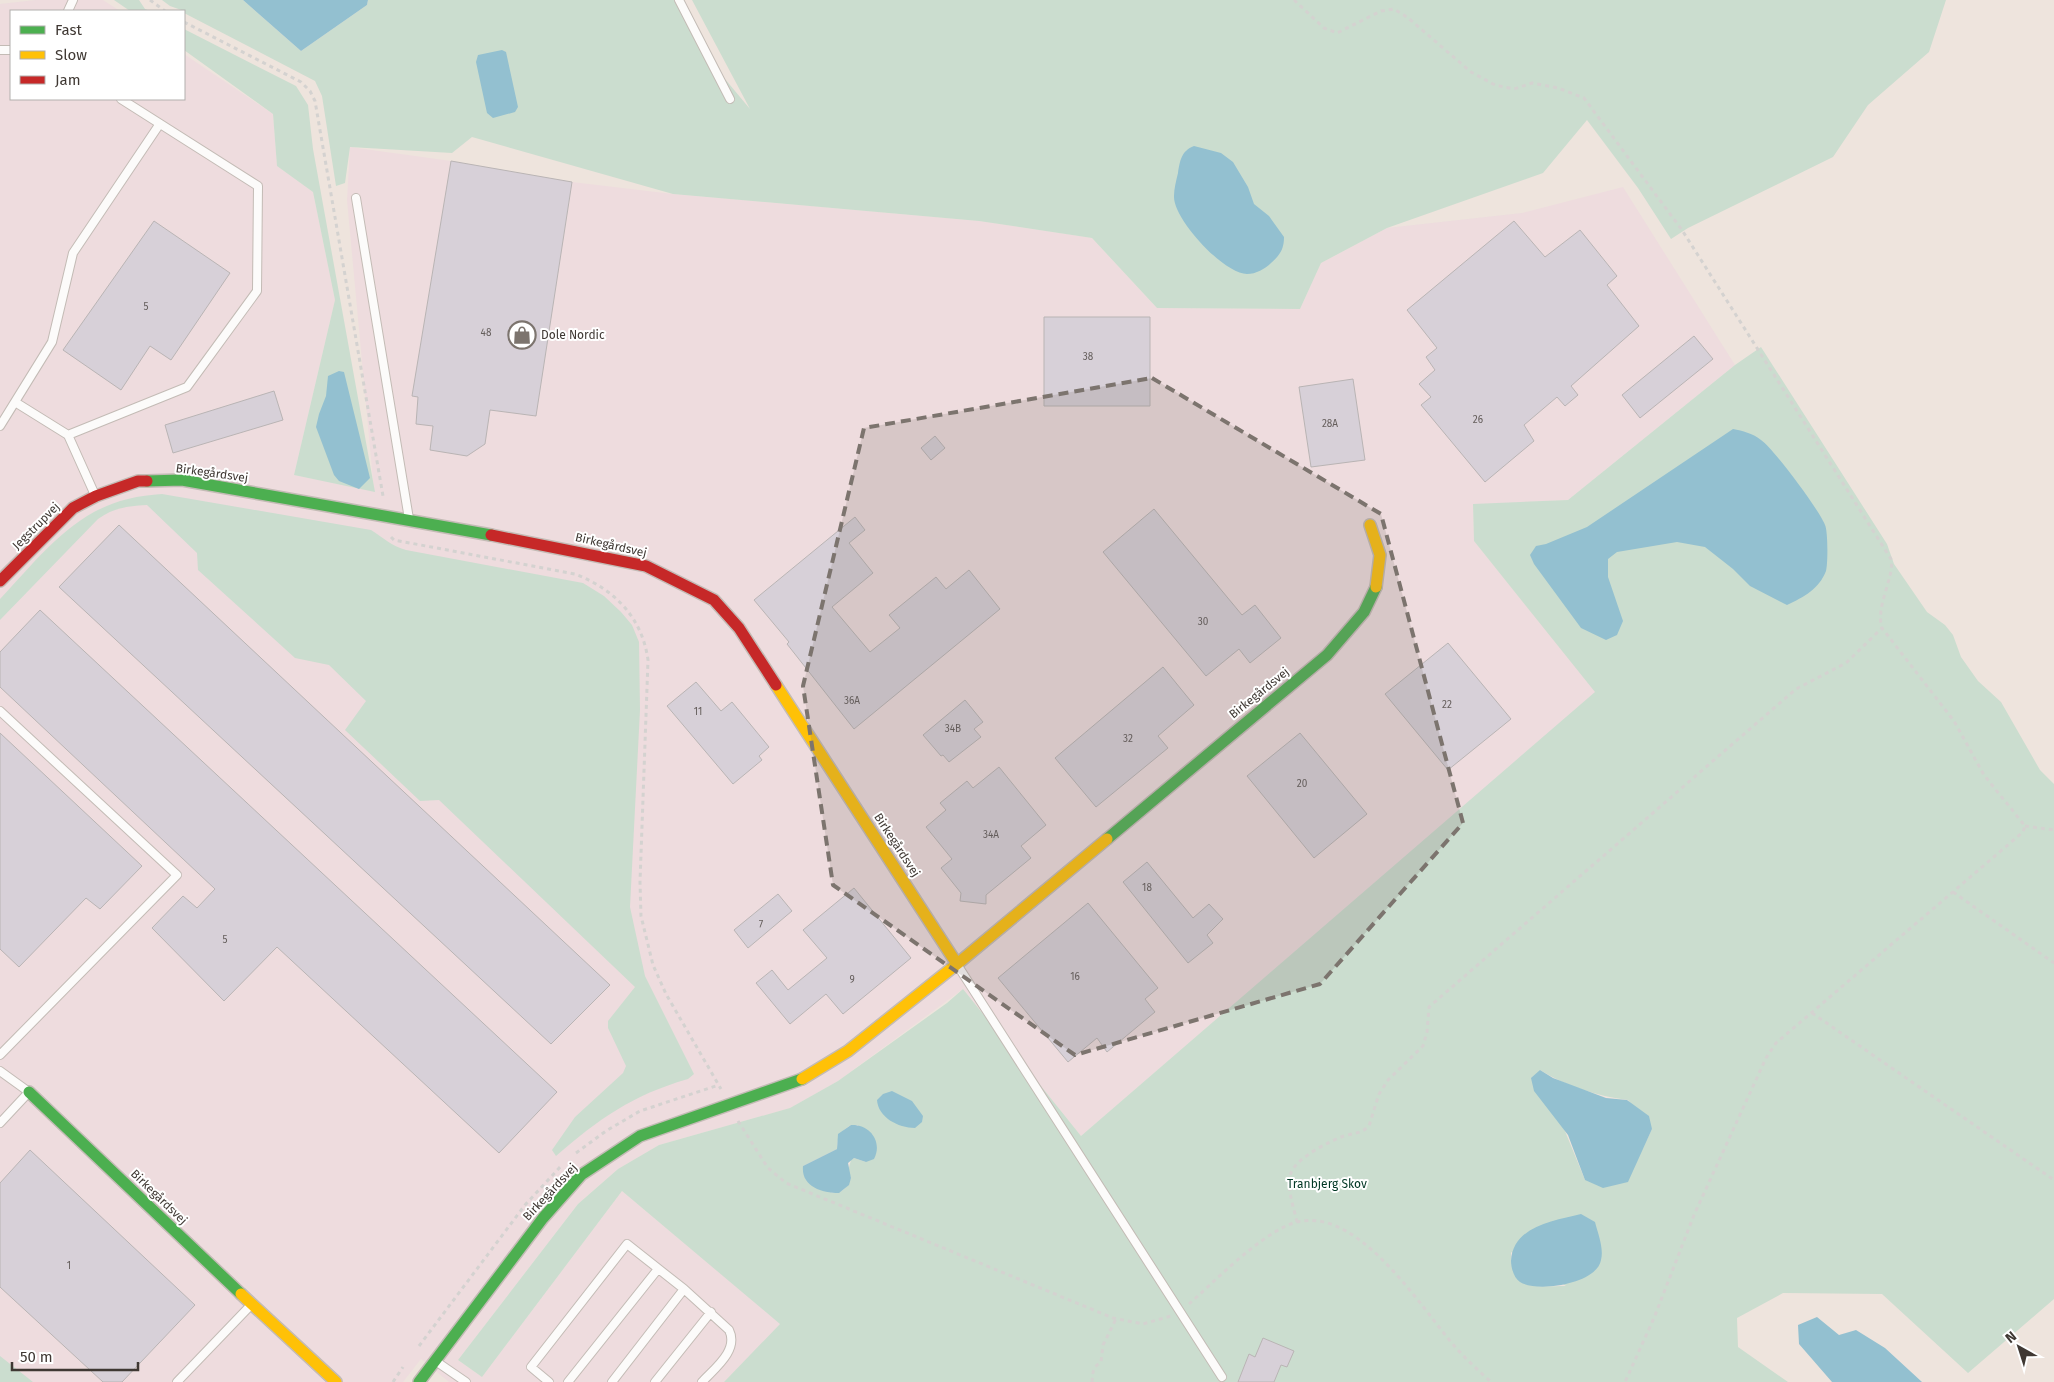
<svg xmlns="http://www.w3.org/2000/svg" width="2054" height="1382" font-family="'Fira Sans',sans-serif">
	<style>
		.industrial { fill: #eedcde }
		.green { fill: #cbddcf; fill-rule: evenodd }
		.water { fill: #93c0d0 }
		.building { fill: #d7d0d8; stroke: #b9b4b4 }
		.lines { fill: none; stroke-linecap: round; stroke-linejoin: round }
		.lane-casing { stroke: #c3bbb5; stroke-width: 10 }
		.fast-casing { stroke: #c3bbb5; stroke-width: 14 }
		.slow-casing { stroke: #c3bbb5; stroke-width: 14 }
		.jam-casing { stroke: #c3bbb5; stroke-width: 14 }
		.path { stroke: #d4d2d0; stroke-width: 3; stroke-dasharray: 4 4; stroke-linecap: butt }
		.lane { stroke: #fcfbfa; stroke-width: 8 }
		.fast { stroke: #4caf50; stroke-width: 11 }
		.slow { stroke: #ffc107; stroke-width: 11 }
		.jam { stroke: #c62828; stroke-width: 11 }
		.marked { fill: #7c746e; fill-opacity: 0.2; stroke: #7c746e; stroke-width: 4; stroke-dasharray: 10 6; stroke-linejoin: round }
		.labels { text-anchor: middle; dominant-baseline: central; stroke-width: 4; stroke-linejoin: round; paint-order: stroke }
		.number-label { font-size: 10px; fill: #655e5c }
		.poi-label { font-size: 12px; fill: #3f3833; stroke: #fff; text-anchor: start }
		.street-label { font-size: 12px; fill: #3f3833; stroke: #fff }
		.park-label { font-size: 12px; fill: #003724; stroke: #fff }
	</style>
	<rect width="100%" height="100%" fill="#eee4dd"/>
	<path class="industrial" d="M36 0H103L120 11H11V99H184V54L273 114 277 166 313 192 335 300 294 475 374 491 347 200 350 147 451 161 572 182 673 194 979 221 1092 238 1157 308 1300 309 1321 263 1387 228 1522 213 1623 187 1735 365 1568 500 1473 505 1474 541 1596 692 1081 1136 963 989 838 1081 790 1108 659 1145 618 1169 578 1204 458 1360 482 1377 622 1191 781 1324 724 1382H449L421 1359 403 1382H0V4Z"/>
	<path class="green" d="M114 0H139L145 9 150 11H130Z
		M162 0H243L301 51 367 5 368 0H674L700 49 750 109 692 0H1946L1929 52 1868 105 1833 157 1688 228 1671 239 1638 188 1587 120 1543 173 1387 228 1321 263 1300 309 1157 308 1092 238 979 221 673 194 472 137 452 153 350 147 345 183 336 186 322 96 315 81 184 13V11L170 6Z
		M184 29 296 86 308 105 313 149 375 492 294 475 335 300 313 192 277 166 273 114 184 50Z
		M1761 347 1887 544 1894 564 1927 612 1945 625 1953 635 1961 657 1978 681 2001 702 2040 770 2054 784V1299L1968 1373 1882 1294 1783 1293 1737 1318 1738 1347 1788 1382H724L780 1324 622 1191 482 1377 458 1360 578 1204 618 1169 659 1145 790 1108 838 1081 947 1003 963 989 1081 1136 1595 692 1474 541 1473 504 1568 500 1735 365ZM1540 1070C1566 1086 1597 1096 1628 1100L1652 1129 1643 1148 1585 1180ZM851 1125H858L866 1162 854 1158 851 1160 848 1171 851 1178C846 1188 843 1193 832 1193L803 1166 837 1149C837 1137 841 1131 851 1125ZM1511 1252 1566 1286C1535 1286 1510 1292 1511 1252Z
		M162 494 371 530C384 538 391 546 406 550L583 583 604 596 621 612 632 625 639 642 640 710 630 907 645 976 694 1074 688 1079C632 1095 599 1119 556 1156L552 1150 575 1117 623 1073 626 1066 608 1028V1021L635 987 439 800 420 801 345 730 366 701 329 665 295 658 198 570 197 553 147 505C128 506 113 508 98 519L0 620V599C38 559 72 512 128 499 139 496 151 495 162 494Z
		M0 1356 33 1382H0Z"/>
	<path class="water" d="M243 0H368L367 5 301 51Z
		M502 50 506 52 518 107 515 112 493 118 487 113 476 62 478 55Z
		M1194 146 1221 153 1233 162 1248 187 1254 204 1269 216 1284 237C1284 249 1280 255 1271 263 1265 269 1256 274 1247 274 1224 274 1173 219 1174 196 1174 189 1176 181 1178 173 1180 161 1181 151 1194 146Z
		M339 371 344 372 370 478 359 489 339 481 334 475 316 427 319 414 326 396 328 376Z
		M1733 429C1743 431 1752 433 1761 440 1773 448 1820 511 1825 525 1828 531 1828 564 1826 571 1819 589 1804 597 1787 605L1750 586 1733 569 1705 547 1677 542 1617 552 1608 559V577L1623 621 1617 635 1606 640 1581 628 1534 564 1530 555 1536 546 1546 544 1587 527Z
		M1540 1070 1553 1078 1606 1098 1627 1100 1649 1116 1652 1129 1628 1182 1603 1188 1585 1180 1568 1135 1534 1091 1531 1078Z
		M892 1091 912 1101 923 1116 922 1122 915 1128C898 1128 878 1117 877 1100L883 1094Z
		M851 1125C870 1124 883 1142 874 1159L866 1162 854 1158 848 1163 851 1178 849 1185 839 1193C821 1193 801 1186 803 1166L837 1149 838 1134Z
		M1581 1214 1595 1222C1598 1234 1604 1248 1601 1260 1597 1284 1537 1293 1520 1282 1514 1278 1511 1268 1511 1261 1513 1226 1553 1221 1581 1214Z
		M1817 1317 1839 1335 1856 1330 1885 1348 1922 1382H1832L1799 1344 1798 1325Z"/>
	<path class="building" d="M451 161 572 182 536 416 490 410 485 444 467 456 430 450 433 426 416 424 418 397 412 396Z
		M154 221 230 273 171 360 150 346 121 390 63 350Z
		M1514 221 1545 257 1580 230 1617 276 1607 285 1639 326 1571 386 1578 395 1565 406 1557 397 1524 425 1534 441 1485 482 1421 405 1431 397 1419 384 1435 370 1426 357 1437 348 1407 310Z
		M1044 317H1150V406H1044Z
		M1694 336 1713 359 1640 418 1622 395Z
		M1353 379 1365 460 1311 467 1299 387Z
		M274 391 283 420 173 453 165 425Z
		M935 436 945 448 931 460 921 448Z
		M1154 509 1242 615 1255 605 1281 638 1250 663 1239 649 1206 676 1103 552Z
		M855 517 865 530 849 543 873 573 832 607 870 652 900 628 889 615 936 577 946 589 969 570 1000 609 854 729 787 644 789 642 754 600Z
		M119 525 610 985 551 1044 59 587Z
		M40 610 557 1092 499 1153 277 947 224 1001 152 928 183 896 197 908 215 889 0 687V652Z
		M1448 643 1511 719 1448 770 1385 694Z
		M1163 667 1194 705 1158 736 1168 748 1096 807 1055 758Z
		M696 682 721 711 732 702 769 747 759 756 762 760 733 784 667 706Z
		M965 700 983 722 974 729 981 737 949 762 943 755 941 756 923 735Z
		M0 733 142 866 100 909 86 898 19 967 0 949Z
		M1300 733 1367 814 1314 858 1247 776Z
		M999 767 1046 825 1021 846 1031 858 986 895V904L960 901 961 893 941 868 952 859 926 827 946 810 940 803 967 781 973 788Z
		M1147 862 1193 918 1209 904 1223 919 1207 935 1213 943 1188 963 1123 882Z
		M854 888 911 958 843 1014 826 994 790 1024 756 983 772 970 788 990 827 958 803 930Z
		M778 894 792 911 748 948 734 930Z
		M1088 903 1158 988 1145 999 1155 1012 1107 1052 1097 1038 1068 1062 998 978Z
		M30 1150 195 1305 122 1382H103L0 1287V1183Z
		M1263 1338 1294 1351 1287 1367 1281 1365 1274 1382H1238L1249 1354 1255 1357Z"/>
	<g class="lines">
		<g class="lane-casing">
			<path id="lane" d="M679 0 730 99
				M68 11 73 0
				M0 50H11
				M356 198 409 519
				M15 402 68 435
				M0 426 52 342 73 253 159 125
				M95 495 68 435 187 387 257 291 258 186 121 99
				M0 711 177 875 0 1055
				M958 966 1222 1377
				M0 1071 29 1092 0 1123
				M437 1362 466 1382
				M177 1382 250 1306
				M549 1382 531 1367 627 1244 684 1289 729 1330C739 1350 715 1368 702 1382
				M568 1382 658 1269
				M612 1382 684 1289
				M655 1382 711 1312"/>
		</g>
		<g class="fast-casing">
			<path id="fast" d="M147 481 182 480 491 535
				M1107 839 1327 655 1364 612 1376 587
				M29 1092 241 1294
				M419 1382 543 1218 581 1175 640 1136 802 1079"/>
		</g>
		<g class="slow-casing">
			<path id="slow" d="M1370 525 1380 555 1376 587
				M776 685 957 964
				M802 1079 848 1051 962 960 1107 839
				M241 1294 336 1382"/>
		</g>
		<g class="jam-casing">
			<path id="jam" d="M491 535 646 566 714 600 739 628 776 685
				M0 581 73 508 96 496 138 481H147"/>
		</g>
		<path class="path" d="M150 0 165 11
			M1294 0 1324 28 1337 33 1381 11 1394 9 1407 17 1471 72 1495 85 1514 89 1532 83 1558 88 1584 98 1682 230 1891 559C1895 576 1875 607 1882 628L1954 721 1984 775 2025 826 2023 832 1776 1043 1766 1058 1694 1215 1654 1318 1625 1382
			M184 22 301 82 310 91 315 101 383 496
			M391 537 394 540 575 574C614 589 642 617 648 660L640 882 641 916 653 965 666 994 721 1089
			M2025 826 2054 830
			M1953 892 2054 963
			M1812 1013 2054 1180
			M738 1121 768 1168 786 1183 1113 1318 1143 1324 1171 1316
			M576 1153 606 1131 640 1111 719 1085
			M1297 1222C1294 1208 1286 1187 1291 1173 1296 1158 1330 1141 1344 1136 1353 1133 1361 1134 1369 1126L1379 1094 1388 1080 1423 1046 1427 1032 1429 1007 1796 689 1846 663 1882 628
			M1189 1304C1216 1280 1254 1241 1286 1226 1352 1194 1420 1307 1456 1348 1467 1360 1479 1371 1491 1382
			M419 1346 525 1205 562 1165
			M393 1382 403 1367
			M1092 1382C1093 1372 1092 1368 1101 1362L1103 1345 1116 1319"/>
		<use href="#lane" class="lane"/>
		<use href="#fast" class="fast"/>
		<use href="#slow" class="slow"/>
		<use href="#jam" class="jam"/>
	</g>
	<path class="marked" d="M1152 378 1381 514 1463 823 1320 984 1075 1055 833 885 803 686 864 428Z"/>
	<defs>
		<g id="shop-ring" transform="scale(1.4375)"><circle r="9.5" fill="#fff" stroke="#7c746e" stroke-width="1.5"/><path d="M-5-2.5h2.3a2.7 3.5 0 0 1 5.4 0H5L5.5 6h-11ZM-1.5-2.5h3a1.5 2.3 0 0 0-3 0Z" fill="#7c746e"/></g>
	</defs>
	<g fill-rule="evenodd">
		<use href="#shop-ring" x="522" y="335"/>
	</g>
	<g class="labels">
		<g class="number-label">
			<text x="146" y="307">5</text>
			<text x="486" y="333">48</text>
			<text x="1088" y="357">38</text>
			<text x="1478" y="420">26</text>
			<text x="1330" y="424">28A</text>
			<text x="1203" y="622">30</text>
			<text x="852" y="701">36A</text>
			<text x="1447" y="705">22</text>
			<text x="698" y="712">11</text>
			<text x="953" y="729">34B</text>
			<text x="1128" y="739">32</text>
			<text x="1302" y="784">20</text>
			<text x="991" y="835">34A</text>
			<text x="1147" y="888">18</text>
			<text x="761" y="925">7</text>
			<text x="225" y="940">5</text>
			<text x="1075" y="977">16</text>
			<text x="852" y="980">9</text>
			<text x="69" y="1266">1</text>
		</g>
		<g class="poi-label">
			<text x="541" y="335">Dole Nordic</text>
		</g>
		<g class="street-label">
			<text transform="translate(212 473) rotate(8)">Birkegårdsvej</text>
			<text transform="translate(36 526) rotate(-45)">Jegstrupvej</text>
			<text transform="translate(611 545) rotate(13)">Birkegårdsvej</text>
			<text transform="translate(1259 693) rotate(-39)">Birkegårdsvej</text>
			<text transform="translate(897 845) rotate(57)">Birkegårdsvej</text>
			<text transform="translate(550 1192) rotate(-47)">Birkegårdsvej</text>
			<text transform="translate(159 1197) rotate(44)">Birkegårdsvej</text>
		</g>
		<g class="park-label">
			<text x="1327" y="1184">Tranbjerg Skov</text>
		</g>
	</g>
	<rect x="10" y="10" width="175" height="90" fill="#ffffff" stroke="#b2afad"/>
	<rect x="20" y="26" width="25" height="8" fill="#4caf50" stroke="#b2afad"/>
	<text x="55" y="35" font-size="15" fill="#3f3833">Fast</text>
	<rect x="20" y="51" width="25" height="8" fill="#ffc107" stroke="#b2afad"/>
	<text x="55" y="60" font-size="15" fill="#3f3833">Slow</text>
	<rect x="20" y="76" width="25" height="8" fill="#c62828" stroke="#b2afad"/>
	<text x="55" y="85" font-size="15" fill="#3f3833">Jam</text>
	<g transform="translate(2019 1347) rotate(321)" stroke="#ffffff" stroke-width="4" paint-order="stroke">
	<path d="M0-4L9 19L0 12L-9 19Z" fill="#3f3833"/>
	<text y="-8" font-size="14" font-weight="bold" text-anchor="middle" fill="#3f3833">N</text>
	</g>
	<path d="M12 1362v8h126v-8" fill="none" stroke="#3f3833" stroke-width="2.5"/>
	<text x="20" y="1362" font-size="15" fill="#3f3833" stroke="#ffffff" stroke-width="4" paint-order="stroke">50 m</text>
</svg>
